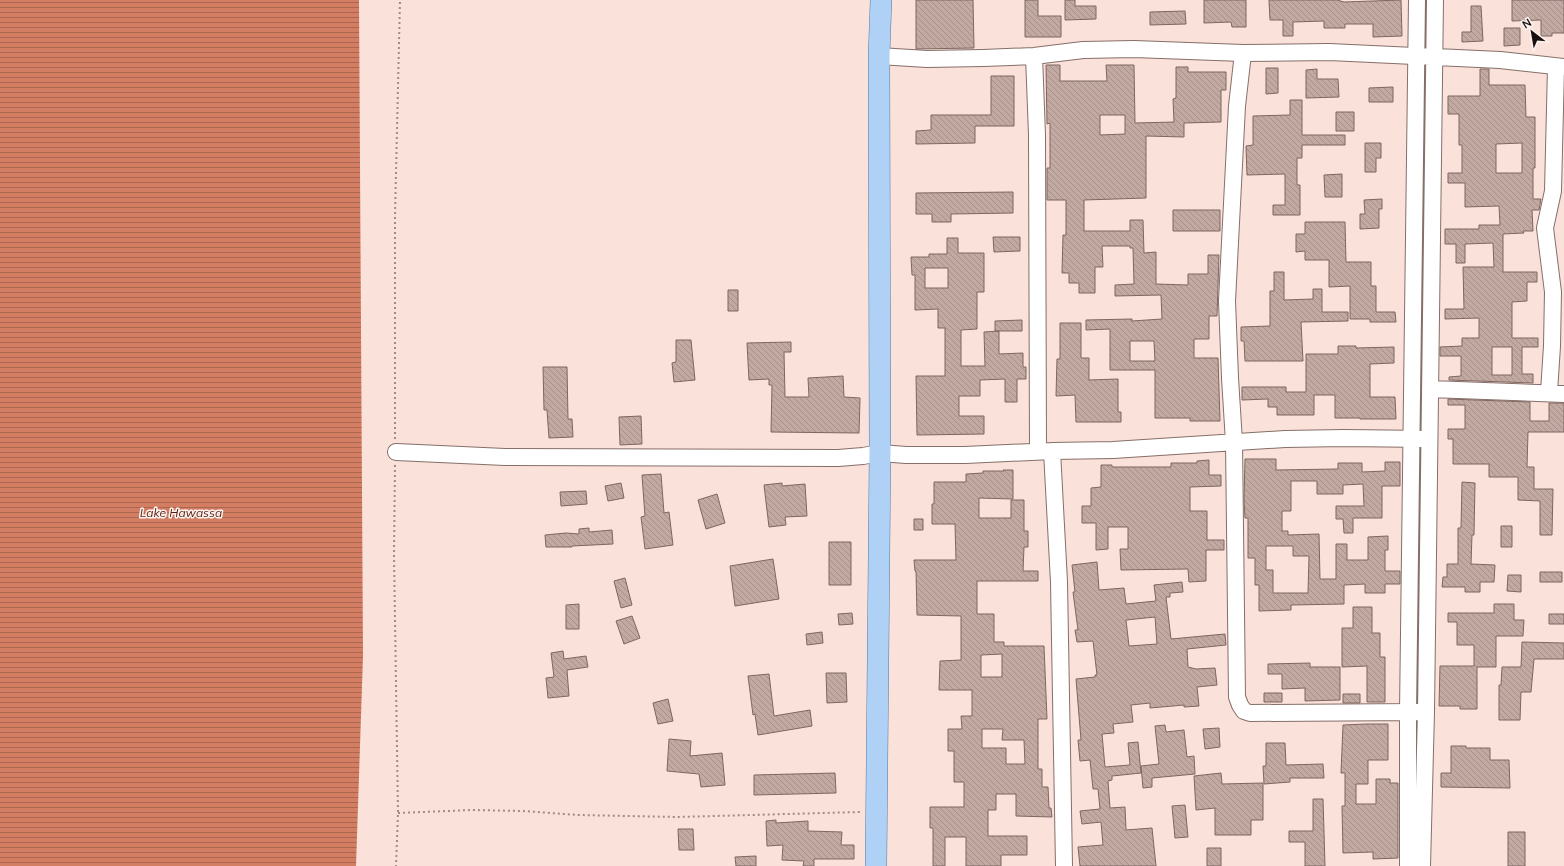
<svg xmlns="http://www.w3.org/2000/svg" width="1564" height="866" font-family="Mulish,sans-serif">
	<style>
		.water { fill: url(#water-rules) }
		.building { fill: url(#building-back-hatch); stroke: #7d6760; fill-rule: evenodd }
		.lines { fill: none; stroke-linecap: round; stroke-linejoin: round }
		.minor-casing { stroke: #856f68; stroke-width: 18 }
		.major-casing { stroke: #5779a1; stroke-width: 22 }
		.path { stroke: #9f8c87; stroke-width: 2; stroke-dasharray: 2 3; stroke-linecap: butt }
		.minor { stroke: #fff; stroke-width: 16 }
		.major { stroke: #afd1f6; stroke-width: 21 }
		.labels { text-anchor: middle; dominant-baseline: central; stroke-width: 3; stroke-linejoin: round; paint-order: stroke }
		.water-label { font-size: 12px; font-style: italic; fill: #561f0e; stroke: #fcf2ef }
	</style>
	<defs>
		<pattern id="water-rules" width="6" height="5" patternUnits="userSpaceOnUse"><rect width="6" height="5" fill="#d37e63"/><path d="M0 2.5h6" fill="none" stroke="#aa6650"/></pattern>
		<pattern id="building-back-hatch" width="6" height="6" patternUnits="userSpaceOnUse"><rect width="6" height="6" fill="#c2aaa2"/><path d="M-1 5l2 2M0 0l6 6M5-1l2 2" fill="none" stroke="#a6918a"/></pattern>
	</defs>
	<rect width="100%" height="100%" fill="#fae1d9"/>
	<path class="water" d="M0 0H359L363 656 356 866H0Z"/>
	<path class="building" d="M916 0H973L974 48 916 49Z
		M1025 0H1038V16H1061V37H1025Z
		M1065 0H1075V6H1096V19L1065 20Z
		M1204 0H1246V27H1232L1231 22 1204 23Z
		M1269 0H1337L1344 2 1401 0 1402 36 1373 37V24H1345V28H1324V21L1293 22V36H1283V20H1270Z
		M1512 0H1564V33H1552V36H1541V20L1512 21Z
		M1471 6H1481L1483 41 1462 42V32H1471Z
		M1185 11 1186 24 1150 25V12Z
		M1504 28H1520V45L1504 46Z
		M1046 65H1060V81H1107L1106 65H1134L1135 123 1174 122 1173 99 1176 98V67H1188V72H1226V90H1221V122L1184 123V137L1146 136V198L1084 200V231H1130V220H1143L1144 253 1156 252V284L1188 285V274H1208V255H1219L1217 316H1209V339H1194V358H1218L1220 421H1190V418H1155V370H1110V329L1086 330V320L1132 319V321L1162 319 1161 295 1115 296V285L1134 284 1133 248H1130V246H1102L1103 267H1095V293H1079V283H1069V273H1062L1063 235H1066V200H1047V168H1050V123L1047 124ZM1100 115H1125V134L1100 135ZM1130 341H1154L1155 361H1130Z
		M1266 68H1278V93L1266 94Z
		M1317 69V79H1338L1339 97 1306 98V70Z
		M1480 69H1489V85H1525L1526 117H1535V168H1533V199H1541L1539 210H1532L1533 231H1523L1524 233 1503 234V272H1537V282H1527V301L1512 302V338H1538V347H1522V374H1533V383L1449 380V377L1461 376V356H1440V347L1462 346V338H1479V318L1445 319V309H1464L1463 267H1494L1493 243 1465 244V263H1456V244H1445V229H1479V225H1500L1499 206 1465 207V183H1448V173H1462V145H1459V114H1448V96H1480ZM1522 143V173H1496V144ZM1492 347H1512V375H1492Z
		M991 76H1014V126H975V143L916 144V131L931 130V115H991Z
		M1393 87V102H1369V88Z
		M1290 100H1302V135H1345V145H1302V158H1297V185H1300V215H1273V205H1285V174L1247 175 1246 146 1253 145V116L1290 115Z
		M1336 112H1354V131H1336Z
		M1365 143H1381V158H1376V172H1365Z
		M1342 174V197H1325L1324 175Z
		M1013 192V213L951 214V222H932V214H916V193Z
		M1382 199V209H1379V228L1360 229V214H1365L1364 200Z
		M1173 210H1220V231H1173Z
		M1305 222H1345L1346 262H1371V286H1376V312H1395L1396 322H1370V319H1350V286L1329 287V260H1305V251L1296 252V234H1305Z
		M993 237H1020V251L994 252Z
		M947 238H958V253H984V292H977V329L961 330V366H985L984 332 999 331V354L1023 353V367H1026V379H1017V402H1005V379L980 380V396H959V416H984V434L917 435 916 376H945V328H938V309L915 310V275H912L911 257H929V254H947ZM925 268H948V288H925Z
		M1274 272H1284V300L1313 299V289H1322V312H1348V321L1301 322 1303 361H1245L1244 341H1241V327L1270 326V291H1274Z
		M728 290H738V311H728Z
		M1022 320V331H995V321Z
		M1060 323H1081V358H1089V380L1118 379V412H1121V422H1076L1075 395 1056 396 1057 359H1060Z
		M676 340H691L695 380 674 382 672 363 676 362Z
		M791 342V352H784L785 397H809L808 378 843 376 844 397 860 398 859 433 771 432 772 385H769V379L749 380 747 343Z
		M1338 346H1356V348L1394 347V363L1370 364V397H1395L1396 419H1360V418H1335V395H1314V415H1277V407H1268V399L1242 400V387H1286V392H1306V354H1338Z
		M543 367H567L568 419H572L573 437 549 438 547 410H544Z
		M1448 399 1530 402V421H1549V403H1564V432H1528L1527 467H1534V489H1553L1552 535H1540V501L1518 500V477H1489V464H1453V439H1448V429H1465V405H1448Z
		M641 416 642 444 620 445 619 417Z
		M1245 459H1276V470L1338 469V463H1362V472L1385 471V462H1400V486H1382V518H1353V533H1344L1343 519H1336V506H1364L1363 484 1343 485V494H1317V481H1291V511H1282V531H1288V535L1319 534 1320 579H1336V544H1347V560H1368V537L1388 536V550H1385V571H1400V584H1385V593H1365V584L1344 585V604L1291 605V610L1259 611V585H1255V558H1248V518H1245L1244 500ZM1266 546H1293V556H1309L1308 593H1273V570H1266Z
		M1209 460V475H1221V486L1190 487V511H1207V540H1224V550H1206V581L1189 582 1188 569 1121 570 1120 549H1128V527H1108V549L1096 550V523H1082V506H1091V488L1101 487V465H1112V467H1171V463H1197V461Z
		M1003 470H1013V499L979 498V518H1011V500H1024V531H1028V547H1024L1023 571H1038V581H977V614H994V642H1004V646H1044L1047 719H1038V769H1042V787H1048L1049 808H1051L1052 817 1016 816V794H996V810H988V836H1027V855H1001V866H966V837H945V866H933V828H930V807H964V782H954V751H948V729H962L961 716H972V690H939L940 661 961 660V616L917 615 916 571H915L914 560H956L955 524H932V504H934V482H966V474L983 473V471H1004ZM1002 654V677H981V655ZM982 729H1003L1002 740H1024L1025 764H1006V748H982Z
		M661 474 664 513 669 512 673 545 645 549 641 517 645 516 642 475Z
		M1462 482 1475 483 1474 535H1472L1471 564 1495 565 1494 582H1480V592H1465V587H1442L1443 577H1447V564H1458V528H1461Z
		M621 483 624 498 608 501 605 486Z
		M782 483V486L805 484 807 516 785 517 786 525 769 527 764 485Z
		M586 491 587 504 561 506 560 492Z
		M717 494 725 523 706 529 698 500Z
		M914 519H923V530H914Z
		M1501 526H1512V547H1501Z
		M589 528V532L612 530 613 544 572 546V547H546L545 535 566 533 579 534V529Z
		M829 542H851V585H829Z
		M773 559 779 599 735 606 730 566Z
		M1097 562 1099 590 1124 588 1126 604 1156 601 1154 585 1182 582 1183 592 1170 593V597H1166L1171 639 1225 634 1226 645 1187 649 1188 667 1196 669 1215 668 1217 685 1197 687 1199 706 1184 707V705L1150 708V703L1131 705 1133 722 1113 724 1114 733 1102 734 1105 767 1130 765 1128 743 1138 742 1141 773 1112 776V780L1108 781 1110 808 1125 807 1126 830 1152 828 1156 866H1080L1078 847 1103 845 1101 822 1082 824 1080 811 1100 809 1098 789H1093L1090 760 1080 761 1078 740H1081L1076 679 1095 677V675H1097L1093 641 1077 642 1075 630H1078L1073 592H1075L1072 565ZM1155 617 1157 644 1129 646 1126 620Z
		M1540 572H1562V582H1540Z
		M1508 575H1521V592L1507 591Z
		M625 578 632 605 621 608 614 581Z
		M579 604V629H566V605Z
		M1494 604H1514V620H1524L1523 636H1496V667H1477V709H1460V706H1439L1440 666H1474V645H1457V622H1448V613H1494Z
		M1353 607H1372V633H1380V657H1385V702H1367V666L1342 667V628H1353Z
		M852 613 853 624 839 625 838 614Z
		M1549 614H1564V624H1549Z
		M632 616 640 638 624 644 616 621Z
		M822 632 823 643 807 645 806 634Z
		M1522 642 1564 643V659H1534L1531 692H1521L1520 720H1499V685H1501L1502 667H1521Z
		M563 651 564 659 586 656 588 667 567 670 569 696 548 698 546 678 554 677 551 653Z
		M1310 663V667H1340V700L1305 701V688L1282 689V674H1268V664Z
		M826 673H846L847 702 827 703Z
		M769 674 774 716 810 710 812 726 758 735 755 714 753 715 748 676Z
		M1264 693H1282V702H1264Z
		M1343 694H1360V703H1343Z
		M668 699 673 721 658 724 653 703Z
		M1367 724H1388V760H1368V784H1356V804H1376V779H1390V783H1398V858L1373 859V852L1343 853 1342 806H1345V773H1341L1343 725Z
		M1165 725 1166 732 1184 730 1187 757 1194 756 1195 774 1152 778V787L1143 788 1141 766 1159 764 1155 726Z
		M1219 728 1220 747 1205 749 1203 729Z
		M669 739 691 741 690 756 722 753 725 785 701 787 699 774 667 771Z
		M1266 743H1285L1286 765 1323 764 1324 778H1290V782L1264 784 1263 766H1266Z
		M1451 746H1466V748H1490V760H1509L1510 788 1441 787V773H1451Z
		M835 773 836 793 754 795V775Z
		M1221 773 1222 784 1263 783V820H1251V835H1215V808L1196 810 1194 776Z
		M1313 799H1323L1325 866H1305V842H1289V831H1313Z
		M1185 805 1188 837 1175 838 1172 806Z
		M776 820V823L808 821V831L842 832 841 845H854V859H814V866H803L804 861 782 860 783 845 767 846 766 821Z
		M678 829H693L694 850H679Z
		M1508 832H1525V866H1508Z
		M1207 848H1221V866H1207Z
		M756 856V866H736L735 857Z"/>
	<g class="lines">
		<g class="minor-casing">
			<path id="minor" d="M1243 53 1237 106 1227 301 1230 378 1234 442 1237 697 1240 705 1244 711 1250 713 1418 712
				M879 56 927 59 983 58 1034 56 1083 50 1134 49 1243 53 1329 52 1500 60 1564 67
				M1034 56 1037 135 1038 451
				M1430 389 1564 394
				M1549 392 1552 346 1553 292 1545 228 1553 191 1556 67
				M1052 451 1059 582 1064 866
				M396 452 505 457 838 458 863 456 880 453 906 455H965L1052 451 1113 450 1285 439 1344 438 1429 439
				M1408 866V712L1417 0
				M1422 866 1426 712 1435 0"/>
		</g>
		<g class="major-casing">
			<path id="major" d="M876 866 880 453 879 56 881 0"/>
		</g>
		<path class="path" d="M395 439V216L400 0
			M395 465 394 555 398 813 396 866
			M398 813 472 810 523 811 578 815 678 817 860 812"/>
		<use href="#minor" class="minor"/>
		<use href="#major" class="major"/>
	</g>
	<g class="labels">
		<g class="water-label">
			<text x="181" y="512">Lake Hawassa</text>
		</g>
	</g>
	<g transform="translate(1532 32) rotate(329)" stroke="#fcf2ef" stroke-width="3" paint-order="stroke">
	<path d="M0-3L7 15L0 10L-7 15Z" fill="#19100e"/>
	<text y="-6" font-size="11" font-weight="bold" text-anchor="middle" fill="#19100e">N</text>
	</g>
</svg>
